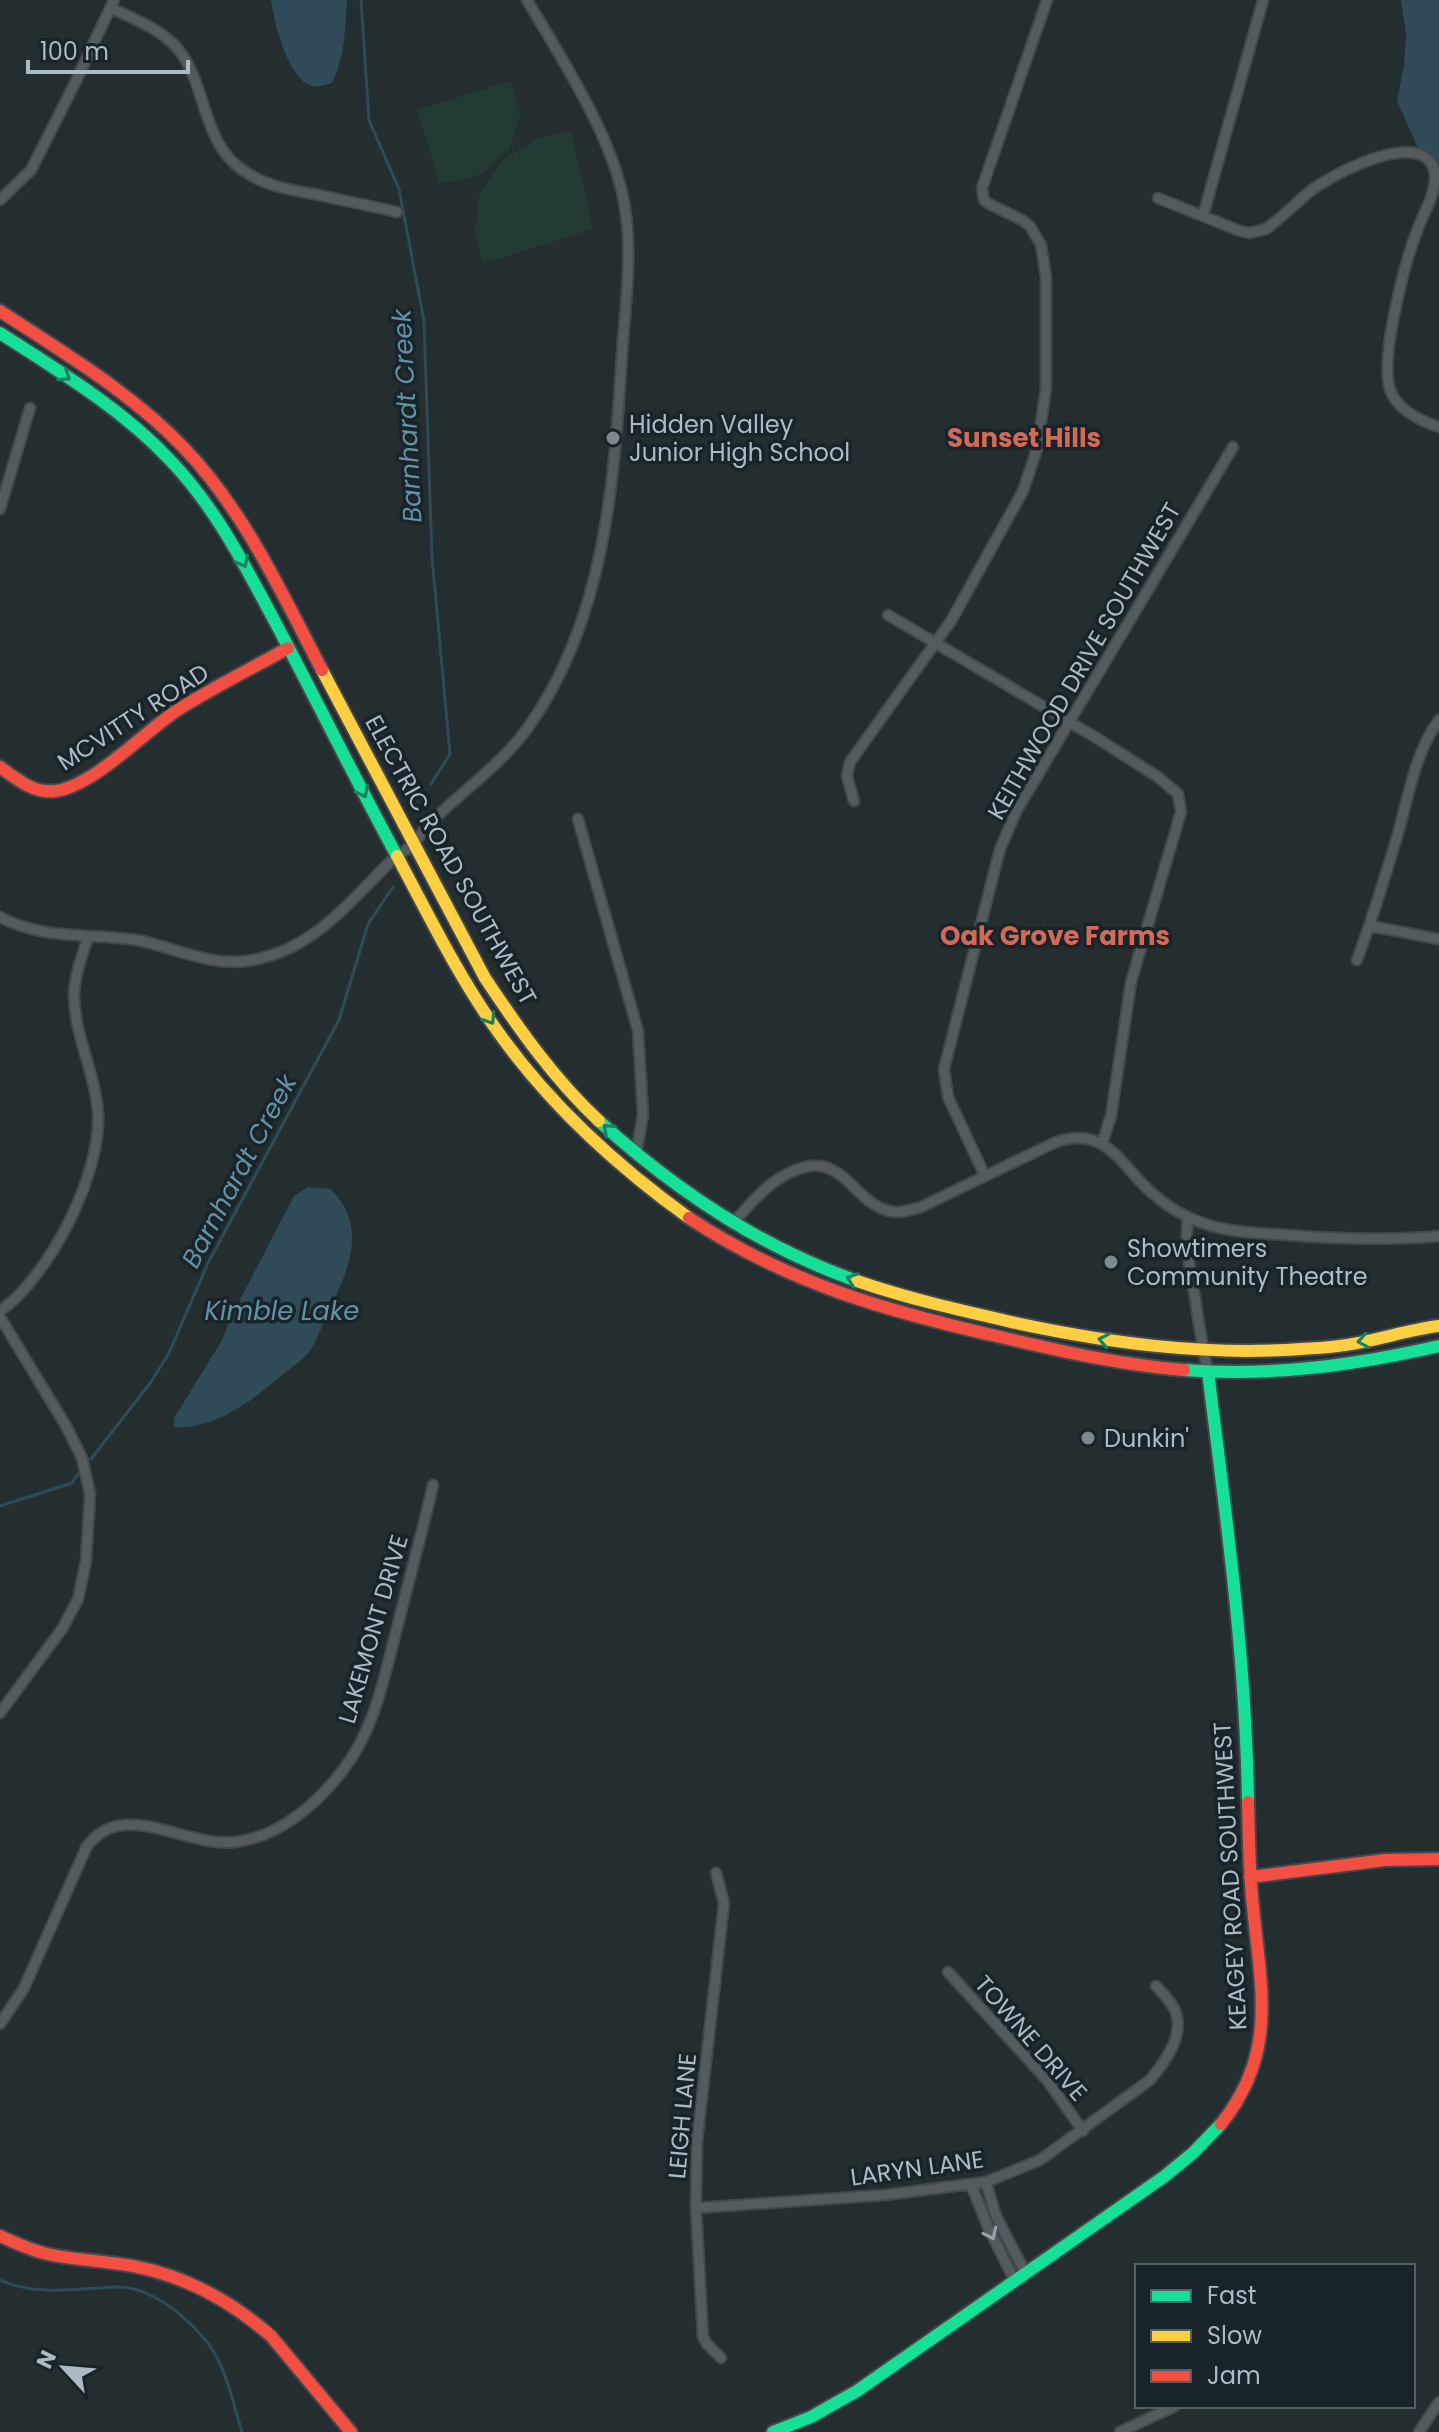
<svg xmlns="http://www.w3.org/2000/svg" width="1439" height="2432" font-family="Poppins,sans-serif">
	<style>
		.green { fill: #243a35 }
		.water { fill: #2f4b57 }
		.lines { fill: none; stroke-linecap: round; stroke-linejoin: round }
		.stream { stroke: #2f4b57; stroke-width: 3 }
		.street-casing { stroke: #42484b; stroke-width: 13 }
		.fast-casing { stroke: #42484b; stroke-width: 16 }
		.slow-casing { stroke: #42484b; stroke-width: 16 }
		.jam-casing { stroke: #42484b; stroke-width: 16 }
		.street { stroke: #535b5f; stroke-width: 9 }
		.fast { stroke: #16e098; stroke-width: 12 }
		.slow { stroke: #ffcf43; stroke-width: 12 }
		.jam { stroke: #f24e42; stroke-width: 12 }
		.oneway { stroke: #178261 }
		.oneway2 { stroke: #96a3aa }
		.poi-dot { fill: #7c8990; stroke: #18242a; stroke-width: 3 }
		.labels { text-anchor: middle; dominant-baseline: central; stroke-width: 7; stroke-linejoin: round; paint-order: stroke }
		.poi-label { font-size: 24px; fill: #acbbc3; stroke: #18242a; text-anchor: start }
		.street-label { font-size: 24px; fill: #acbbc3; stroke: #18242a }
		.water-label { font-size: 26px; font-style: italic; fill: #6491a3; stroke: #18242a }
		.neighbourhood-label { font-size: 26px; font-weight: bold; fill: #d36a57; stroke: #18242a }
	</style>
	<rect width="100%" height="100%" fill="#242d30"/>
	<path class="green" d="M510 81 521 112 510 149 482 174 440 184 417 110Z
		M571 131 593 229 483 264 475 230 479 196 502 160 539 138Z"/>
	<path class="water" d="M271 0H347C345 29 345 57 332 83 326 85 318 87 312 86 288 80 274 22 271 0Z
		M1401 0H1439V163L1434 164 1417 146 1397 101 1404 65 1406 35Z
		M308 1187 331 1189C369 1228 348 1271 328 1313 322 1325 317 1341 309 1352 304 1359 294 1365 286 1372 255 1398 217 1430 174 1427V1418L221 1342 233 1313 294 1196Z"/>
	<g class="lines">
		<path class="stream" d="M361 0 369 120 399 189 424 321 432 557 450 754 431 784
			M91 1459 151 1382 169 1353 208 1263 339 1020 368 924 393 887
			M0 1506 72 1483 78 1474
			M0 2280C35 2296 77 2289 115 2287 151 2285 190 2319 210 2346 227 2370 233 2404 242 2432"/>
		<g class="street-casing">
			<path id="street" d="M111 8C134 19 161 29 178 49 208 86 201 143 244 171 267 187 292 190 319 195 345 201 371 206 397 212
				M1158 198 1240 231 1249 233 1266 229C1281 218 1294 205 1308 193 1330 175 1393 143 1421 155 1431 159 1436 169 1435 179 1434 198 1423 214 1417 231 1405 262 1378 363 1391 392 1399 411 1421 421 1439 427
				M0 200 31 170 75 83 114 0
				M1203 216 1263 0
				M0 509 30 408
				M888 615 1095 737 1158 777 1178 794 1181 812 1131 982 1111 1116 1102 1144
				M854 801 847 776 850 762 951 621 1023 491 1037 449 1046 388V277L1041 245 1030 226 1022 220 989 204 984 200 982 188 1047 0
				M578 819 638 1031 643 1115 636 1153
				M0 917C43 940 90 933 137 940 173 947 208 966 246 961 311 953 348 903 392 860 399 854 408 850 414 843 419 838 422 831 427 826 459 793 499 767 527 729 605 621 614 483 622 354 625 308 632 261 626 215 618 144 563 61 527 0
				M1370 926 1439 939
				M1357 960C1373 917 1386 874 1399 830 1409 793 1416 751 1439 720
				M985 1176 948 1097 944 1069 1000 849 1017 810 1233 447
				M1188 1218C1184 1244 1191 1272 1195 1298 1199 1323 1202 1347 1208 1372
				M732 1224C746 1209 760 1191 777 1180 845 1135 849 1210 897 1212 905 1212 913 1209 921 1207L1056 1142C1068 1138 1080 1136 1092 1140 1116 1147 1132 1176 1151 1192 1161 1201 1173 1210 1186 1216 1216 1232 1253 1233 1287 1235 1338 1239 1388 1241 1439 1236
				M0 1311C50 1276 102 1173 98 1112 95 1072 75 1037 74 997 74 977 82 956 88 937
				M0 1317 66 1426 82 1458 90 1494 86 1561 78 1599 62 1629 0 1713
				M716 1873 724 1903 697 2141 696 2208 703 2337 707 2344 721 2358
				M948 1972 1047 2080 1083 2131
				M0 2024 24 1988 86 1848C121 1796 185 1848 234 1842 278 1838 317 1804 343 1770 375 1729 384 1677 397 1628 409 1580 422 1533 433 1485
				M986 2182 996 2216 1026 2274
				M971 2185 989 2229 1015 2281
				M696 2208 885 2195 986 2182 1040 2160 1150 2080C1163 2064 1182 2040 1177 2017 1175 2005 1164 1995 1156 1986
				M1120 2432 1175 2406
				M1419 2432 1439 2402"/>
		</g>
		<g class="fast-casing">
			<path id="fast" d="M0 333C59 371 122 409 170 460 215 507 243 562 273 618 315 697 354 777 397 856
				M599 1121C675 1190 760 1247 857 1281
				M1184 1370C1271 1377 1355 1365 1439 1346
				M1208 1372C1226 1515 1246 1658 1248 1802
				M773 2432 811 2417 857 2391 1165 2176 1193 2153 1221 2124"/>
		</g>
		<g class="slow-casing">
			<path id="slow" d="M322 670 485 978C519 1029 554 1079 599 1121
				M397 856C429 916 460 980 501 1036 553 1108 617 1166 689 1218
				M857 1281C909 1299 963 1311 1016 1323 1110 1343 1205 1356 1301 1349 1323 1348 1346 1346 1367 1341 1391 1336 1415 1329 1439 1326"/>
		</g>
		<g class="jam-casing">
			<path id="jam" d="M0 311C64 353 132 393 185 449 245 512 282 594 322 670
				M0 767C15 778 34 794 55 791 94 786 143 733 176 711 212 688 251 669 288 648
				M689 1218C789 1284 889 1312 1005 1338 1064 1352 1123 1365 1184 1370
				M1250 1877 1385 1860 1439 1859
				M1221 2124C1278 2053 1261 1989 1253 1907 1249 1872 1249 1837 1248 1802
				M0 2236C15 2243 30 2250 47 2254 75 2260 105 2261 133 2266 185 2276 231 2301 271 2336L351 2432"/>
		</g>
		<use href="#street" class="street"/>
		<use href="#fast" class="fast"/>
		<use href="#slow" class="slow"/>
		<use href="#jam" class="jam"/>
	</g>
	<defs><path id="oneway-chevron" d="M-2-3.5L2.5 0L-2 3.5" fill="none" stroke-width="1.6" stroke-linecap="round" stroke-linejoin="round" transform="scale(2)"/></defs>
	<g class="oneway">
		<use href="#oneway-chevron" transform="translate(65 376) rotate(34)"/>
		<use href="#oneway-chevron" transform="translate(243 562) rotate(62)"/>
		<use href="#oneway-chevron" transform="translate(363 792) rotate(63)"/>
		<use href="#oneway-chevron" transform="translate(490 1019) rotate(57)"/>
		<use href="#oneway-chevron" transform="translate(608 1129) rotate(-138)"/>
		<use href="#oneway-chevron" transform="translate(852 1279) rotate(-161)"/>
		<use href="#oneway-chevron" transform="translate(1104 1340) rotate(-169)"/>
		<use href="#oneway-chevron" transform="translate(1363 1341) rotate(170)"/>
	</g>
	<use class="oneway2" href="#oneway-chevron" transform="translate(991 2234) rotate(65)"/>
	<g class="poi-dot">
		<circle cx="613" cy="438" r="8"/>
		<circle cx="1111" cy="1262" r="8"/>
		<circle cx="1088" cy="1438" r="8"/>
	</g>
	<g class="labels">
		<g class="poi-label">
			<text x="629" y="424">Hidden Valley<tspan x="629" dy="28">Junior High School</tspan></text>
			<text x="1127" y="1248">Showtimers<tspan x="1127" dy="28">Community Theatre</tspan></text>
			<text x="1104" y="1438">Dunkin'</text>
		</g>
		<g class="street-label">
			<text transform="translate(1084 661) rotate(-60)">KEITHWOOD DRIVE SOUTHWEST</text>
			<text transform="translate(133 717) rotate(-33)">MCVITTY ROAD</text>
			<text transform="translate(451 860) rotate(61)">ELECTRIC ROAD SOUTHWEST</text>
			<text transform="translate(373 1629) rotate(-74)">LAKEMONT DRIVE</text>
			<text transform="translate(1230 1876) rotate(-93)">KEAGEY ROAD SOUTHWEST</text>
			<text transform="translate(1031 2038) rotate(49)">TOWNE DRIVE</text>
			<text transform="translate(682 2116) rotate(-85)">LEIGH LANE</text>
			<text transform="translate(917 2168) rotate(-8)">LARYN LANE</text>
		</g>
		<g class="water-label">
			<text transform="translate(407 416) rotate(-93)">Barnhardt Creek</text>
			<text transform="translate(239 1171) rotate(-62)">Barnhardt Creek</text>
			<text x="282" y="1311">Kimble Lake</text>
		</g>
		<g class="neighbourhood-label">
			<text x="1024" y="438">Sunset Hills</text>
			<text x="1055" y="936">Oak Grove Farms</text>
		</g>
	</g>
	<rect x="1135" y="2264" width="280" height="144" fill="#18242a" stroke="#536067" stroke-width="2"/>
	<rect x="1151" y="2290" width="40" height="12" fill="#16e098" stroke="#536067" stroke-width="2"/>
	<text x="1207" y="2304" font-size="24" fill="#acbbc3">Fast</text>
	<rect x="1151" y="2330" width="40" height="12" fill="#ffcf43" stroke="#536067" stroke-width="2"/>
	<text x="1207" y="2344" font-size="24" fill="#acbbc3">Slow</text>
	<rect x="1151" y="2370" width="40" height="12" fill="#f24e42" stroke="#536067" stroke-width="2"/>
	<text x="1207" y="2384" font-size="24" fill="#acbbc3">Jam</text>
	<g transform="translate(64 2368) rotate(296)" stroke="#18242a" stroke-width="6" paint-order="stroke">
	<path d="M0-6L14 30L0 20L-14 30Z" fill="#acbbc3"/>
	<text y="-12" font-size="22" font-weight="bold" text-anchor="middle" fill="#acbbc3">N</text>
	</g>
	<path d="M28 60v12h160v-12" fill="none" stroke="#acbbc3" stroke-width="4"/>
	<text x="40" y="60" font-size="24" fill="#acbbc3" stroke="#18242a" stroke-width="6" paint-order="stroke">100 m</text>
</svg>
